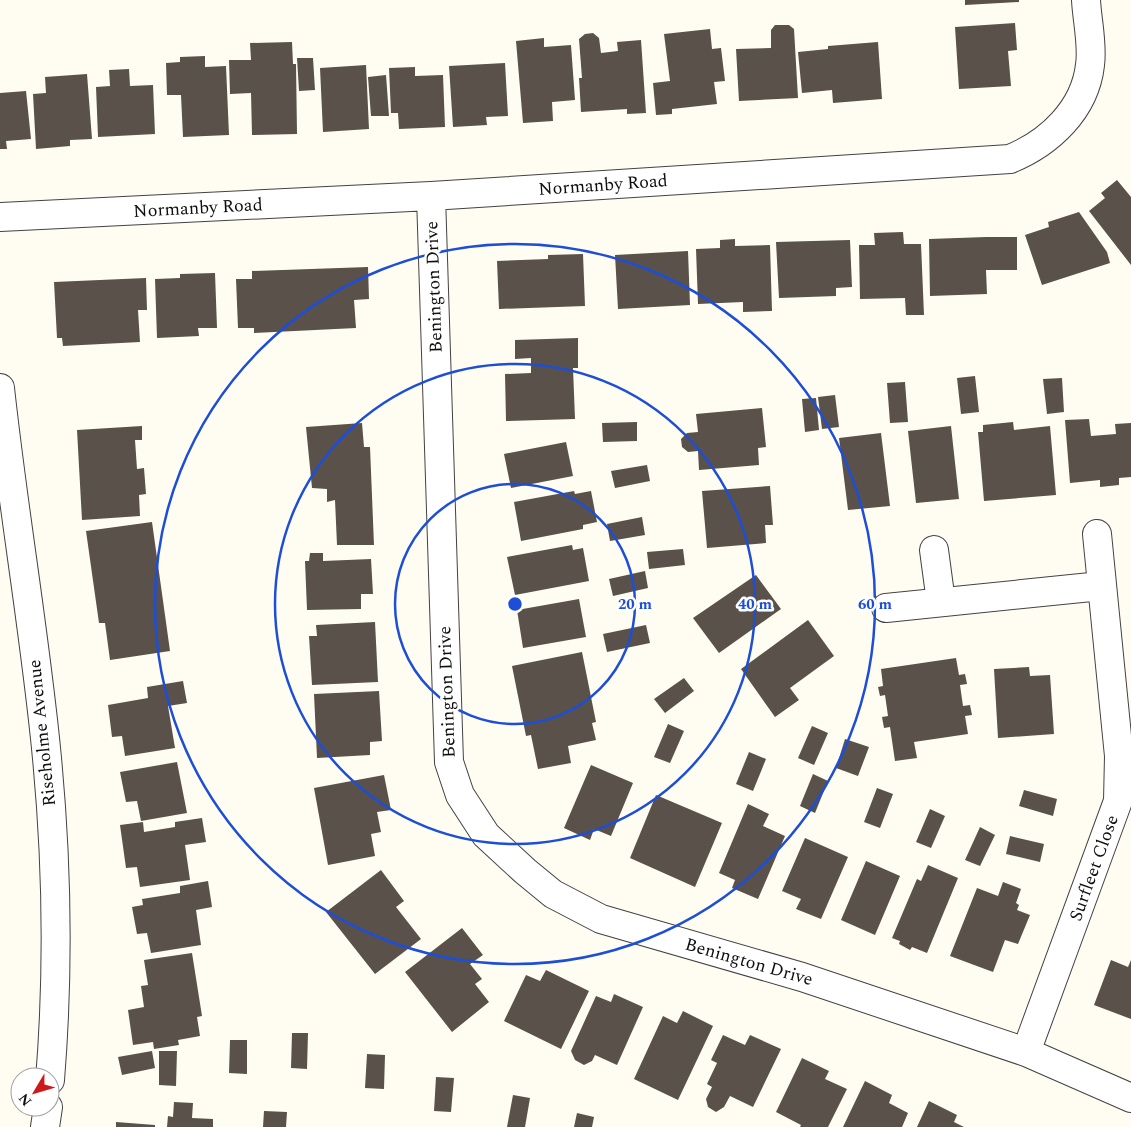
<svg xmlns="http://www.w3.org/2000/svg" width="1131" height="1127" font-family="Spectral,serif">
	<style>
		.building { fill: #59514a }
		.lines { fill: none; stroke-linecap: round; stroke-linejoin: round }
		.minor-casing { stroke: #424242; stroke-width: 30 }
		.minor { stroke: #fff; stroke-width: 28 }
		.ring { fill: none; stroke: #1d4ed8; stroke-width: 2.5 }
		.labels { text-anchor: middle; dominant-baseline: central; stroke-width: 5; stroke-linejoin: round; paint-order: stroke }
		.street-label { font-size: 18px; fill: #0f0f0f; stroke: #fff }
		.centre { fill: #1d4ed8; stroke: #fff; stroke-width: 2.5 }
		.ring-label { font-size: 15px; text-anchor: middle; font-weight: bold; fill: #1d4ed8; stroke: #fff; stroke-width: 5; stroke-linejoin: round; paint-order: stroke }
	</style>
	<rect width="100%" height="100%" fill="#fffdf1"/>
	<path class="building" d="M965 0H1019V2L965 5Z
		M1015 23 1017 50 1008 51 1011 86 959 89 955 27Z
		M775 25H789L794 29 798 98 739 101 736 49 771 48V30Z
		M710 29 712 49 721 48 725 81 714 82 717 104 672 109V114L656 115 653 83 670 81 664 34Z
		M593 33 599 38 601 53 618 51 617 42 641 40 646 113 627 114V109L581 112 579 78H582L579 39 585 34Z
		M544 38V47L571 45 575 100 552 102 553 121 523 123 516 41Z
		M292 42 293 64H296L297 134 252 135 251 93 230 94 229 60H251L250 43Z
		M878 42 882 99 833 103 832 90 802 93 798 52 828 49V46Z
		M205 56V67L226 66 229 135 183 137 181 95H167L166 63 180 62V57Z
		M297 58H313L315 90 299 91Z
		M505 63 508 116 486 117 487 125 453 127 449 66Z
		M366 65 369 129 323 132 320 68Z
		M415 67V76L443 75 445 127 399 129 398 113H391L389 68Z
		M129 69 130 86 153 85 155 134 98 137 96 87 110 86 109 70Z
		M87 74 92 139 70 140V146L36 149 33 94 46 93 45 77Z
		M386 75 389 116H371L368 77Z
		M26 91 31 139 6 141 7 149H0V93Z
		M1117 180 1131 197V265L1089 211 1105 198 1101 193Z
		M1079 212 1107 252 1110 263 1042 285 1025 235 1049 227 1048 222Z
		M903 232 904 244H921L924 315H906L905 298 860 299 859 245H875L874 233Z
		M986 237H1017V270H986L987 294 930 296 929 239Z
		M735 239V246L770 245 772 311 743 312V302L698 304 696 249 720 248V240Z
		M850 240 852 287 836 288V296L779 298 776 242Z
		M688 251 690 305 618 309 615 255Z
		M583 254 585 306 499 309 497 261 548 259V255Z
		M368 267 369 299 354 300 356 328 254 333V328H238L236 279H252V271Z
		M215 273 217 328H198L199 336 157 338 155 279 180 278V274Z
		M146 278 147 310H138L140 342 63 346 62 338H57L54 282Z
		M578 338V368H573L575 419 506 421 505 374 531 373V358L515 359V340Z
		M975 376 979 412 961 414 957 378Z
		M1062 378 1064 412 1047 414 1043 379Z
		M905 382 908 422 890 423 887 383Z
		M835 395 839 427 822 429 818 397Z
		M816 398 819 430 805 432 802 399Z
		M762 408 766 447 758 448 759 465 699 470 698 451 688 452 682 447 681 439 687 433 698 432 696 414Z
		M1089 419 1091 436 1116 434 1115 424 1131 423V477L1119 478V485L1100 487V480L1070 483 1065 420Z
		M637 422V441L603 442 602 423Z
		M1013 422 1014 430 1050 426 1056 495 984 501 978 432H983V425Z
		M362 423 364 447H370L374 545H337L335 500 327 502V489L312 488 306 427Z
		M142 426V440H135L137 469 144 468 146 494 139 495 140 516 82 520 77 430Z
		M951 426 959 499 916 503 908 431Z
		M881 433 890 506 848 510 839 438Z
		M566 442 573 476 511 488 504 454Z
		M647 465 650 481 615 488 611 471Z
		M770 486 773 525H765L766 543 707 548 702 491Z
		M574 491 575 494 591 491 597 522 583 525V529L521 541 514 502Z
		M642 517 645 535 610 541 607 524Z
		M152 522 170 651 110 660 105 623H99L86 531Z
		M572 545 573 550 583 548 589 581 515 595 507 557Z
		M683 549 685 565 649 569 647 552Z
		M310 553H323V561L371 559 373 594H361V609L307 610 305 561H309Z
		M645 571 648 588 613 596 609 579Z
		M756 575 781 609 719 653 693 618Z
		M579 599 586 637 523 648 517 610Z
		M808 620 834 656 790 688 799 700 775 717 741 669Z
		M375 622 378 682 312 685 309 636H317L316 625Z
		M646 625 650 643 607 652 603 634Z
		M582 652 596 722 592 723 596 740 568 746 571 763 538 769 531 735 526 736 512 666Z
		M956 658 959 675 965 674 967 684 960 685 963 706 970 705 972 715 965 716 968 734 914 742 917 758 895 761 890 727 884 728 882 717 888 716 885 695 880 696 878 687 883 686 881 669Z
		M1029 667 1030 676 1050 675 1054 734 998 738 994 669Z
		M684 678 694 691 665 713 654 699Z
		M183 681 187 703 168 706 175 748 125 756 122 736 112 737 108 705 148 698 147 687Z
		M379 691 382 741 370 742V755L317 758 314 694Z
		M668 724 684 731 670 763 654 757Z
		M812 726 828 733 814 765 798 758Z
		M845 739 869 747 858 776 836 768Z
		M749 752 766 759 753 791 736 784Z
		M177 762 187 813 141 821 137 801 126 802 120 772Z
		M591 765 633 783 611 836 594 829 590 840 564 828Z
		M813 774 828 781 815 813 800 806Z
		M384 775 391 810 377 812 381 832 371 834 375 856 328 865 314 788Z
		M877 788 893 794 880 828 864 822Z
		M1024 790 1057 799 1053 816 1019 806Z
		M656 795 722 823 695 887 630 858Z
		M748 804 769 814 763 826 785 836 758 899 732 888 735 880 719 873Z
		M930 809 945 816 931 848 916 842Z
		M202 818 206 842 185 845 190 880 140 887 137 867 126 868 120 825 143 822 144 832 175 827V822Z
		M980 827 995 835 980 866 965 860Z
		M1010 836 1044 844 1040 862 1006 854Z
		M805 838 848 857 821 919 796 909 801 899 782 891Z
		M866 861 900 876 875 935 841 920Z
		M928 865 958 878 927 953 912 947 910 950 899 944 900 941 892 938 917 879 921 881Z
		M381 870 404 901 396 907 421 939 375 974 326 912Z
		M208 881 212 907 196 910 201 945 151 953 147 933 137 934 132 907 143 905 142 899 180 893V886Z
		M1003 882 1021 889 1016 903 1019 905 1017 910 1030 915 1018 944 1005 940 993 972 950 956 977 888 998 896Z
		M462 928 483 955 470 964 482 979 475 984 489 1002 452 1032 405 972Z
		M192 953 202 1016 197 1017 200 1036 178 1040 179 1045 154 1049 153 1042 133 1045 128 1010 144 1007 141 986 148 985 144 960Z
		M1111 960 1128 967 1131 960V1019L1094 1005Z
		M546 970 589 991 561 1049 504 1021 526 975 540 981Z
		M614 994 643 1007 617 1065 595 1055 592 1061 584 1065 575 1060 571 1051 596 996 611 1002Z
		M683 1011 713 1026 678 1100 634 1079 663 1016 677 1023Z
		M292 1033H308L307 1069 291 1068Z
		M723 1035 745 1045 750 1035 781 1049 753 1107 730 1096 724 1107 716 1112 708 1107 706 1099 712 1087 707 1084 717 1063 711 1060Z
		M230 1040H247V1074L229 1073Z
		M152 1051 155 1068 122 1075 118 1057Z
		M159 1051H177L176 1086 159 1085Z
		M367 1054 385 1055 384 1089 365 1088Z
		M802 1058 829 1071 825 1079 847 1089 828 1127H800L801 1125 776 1112Z
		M436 1077 454 1078 451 1112 434 1111Z
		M865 1081 892 1095 889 1103 908 1113 902 1127H843Z
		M513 1095 530 1098 525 1127H507Z
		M929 1101 957 1115 954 1122 964 1127H917Z
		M174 1102 193 1103 192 1118 213 1119V1127H167L168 1116 173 1117Z
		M264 1111 287 1112 286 1127H263Z
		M577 1113 594 1117 592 1127H574Z
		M116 1122 155 1125V1127H116Z"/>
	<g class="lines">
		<g class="minor-casing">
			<path id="minor" d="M431 196 449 762 460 795 486 835 525 871 553 894 601 919 802 977 1026 1052 1131 1098
				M0 217 431 196 1010 159C1049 143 1085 110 1090 65 1093 45 1087 20 1086 0
				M0 388C13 508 34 628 46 748 57 858 59 969 50 1080
				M934 550 941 602
				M886 608 1101 586
				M1026 1052 1118 801 1119 756 1097 534
				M45 1127 48 1107"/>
		</g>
		<use href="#minor" class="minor"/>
	</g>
	<g class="ring">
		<circle cx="515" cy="604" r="120"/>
		<circle cx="515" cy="604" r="240"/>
		<circle cx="515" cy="604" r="360"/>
	</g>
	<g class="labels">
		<g class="street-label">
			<text transform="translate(603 185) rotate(-4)">Normanby Road</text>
			<text transform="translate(198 208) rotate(-3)">Normanby Road</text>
			<text transform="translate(434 287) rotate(-92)">Benington Drive</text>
			<text transform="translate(447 692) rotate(-92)">Benington Drive</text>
			<text transform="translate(42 733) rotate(-96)">Riseholme Avenue</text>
			<text transform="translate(1094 868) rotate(-70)">Surfleet Close</text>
			<text transform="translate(749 962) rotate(16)">Benington Drive</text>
		</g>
	</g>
	<circle cx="515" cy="604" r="8" class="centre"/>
	<g class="ring-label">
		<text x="635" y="609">20 m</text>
		<text x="755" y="609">40 m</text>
		<text x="875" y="609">60 m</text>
	</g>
	<g transform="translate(35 1092) rotate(232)"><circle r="24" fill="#ffffff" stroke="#9f9f9f"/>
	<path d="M0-4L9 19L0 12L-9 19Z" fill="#cd1919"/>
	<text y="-8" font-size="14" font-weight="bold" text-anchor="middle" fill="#0f0f0f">N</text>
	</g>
</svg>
